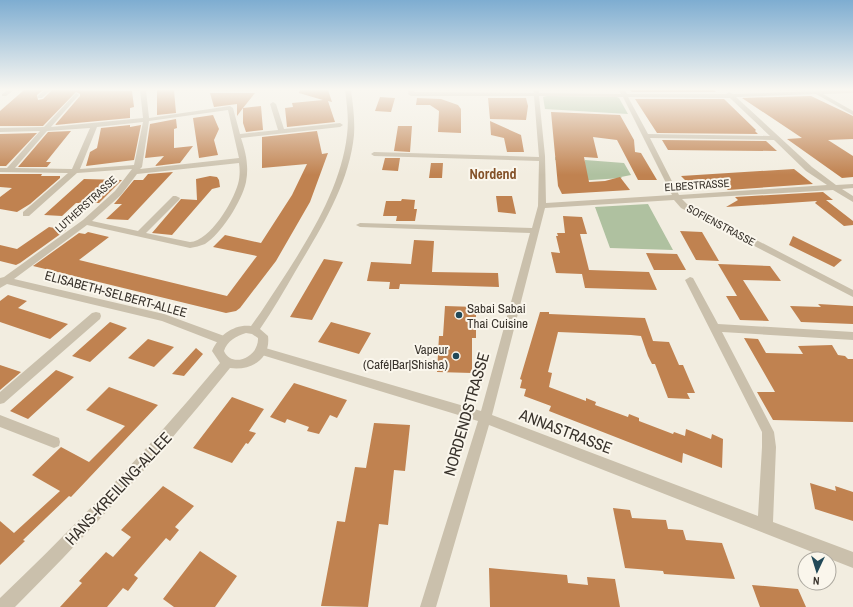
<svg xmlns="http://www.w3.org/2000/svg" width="853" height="607" font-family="'Archivo Narrow',sans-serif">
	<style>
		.green { fill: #afc1a0 }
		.building { fill: #c08250 }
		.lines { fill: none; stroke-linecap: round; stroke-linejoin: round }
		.minor { fill: #cac0ac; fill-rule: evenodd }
		.tertiary { fill: #cac0ac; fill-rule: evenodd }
		.poi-dot { fill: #224958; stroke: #faf6ec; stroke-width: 1.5 }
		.labels { text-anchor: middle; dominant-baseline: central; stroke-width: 4; stroke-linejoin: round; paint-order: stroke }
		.far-street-label { font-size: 11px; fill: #38322b; stroke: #faf6ec }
		.street-label { font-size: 13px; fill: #38322b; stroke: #faf6ec }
		.poi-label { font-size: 13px; fill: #38322b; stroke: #faf6ec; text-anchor: start }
		.far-district-label { font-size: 14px; font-weight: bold; fill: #835027; stroke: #faf6ec }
		.near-street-label { font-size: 16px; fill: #38322b; stroke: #faf6ec }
	</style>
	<rect width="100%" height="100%" fill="#f2ede0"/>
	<path class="green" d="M547 96 617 97 619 98 628 114 545 109 543 97Z
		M555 157 568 159 585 164V160L624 163 631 175 621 177 622 178 576 181 563 161 555 160Z
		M648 204 673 250 610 248 595 207Z"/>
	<path class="building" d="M24 90H43L37 95 38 100 43 99 52 90 132 91 134 107 130 108V118L55 125 80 96V94L76 92 43 126H0V111Z
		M157 90H174L176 113 157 115Z
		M300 90H328L332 102 328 101 335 122 287 127 285 108 293 107 292 103 323 100 299 93Z
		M630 90H714L716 92H632Z
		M210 93H255L243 108 261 106 263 130 246 132 243 123V108L237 116V104L214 107Z
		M811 96 853 116V139L828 140 853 156V177L842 178 787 139 802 138 742 98Z
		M380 97 395 98 391 112 375 111Z
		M417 98 441 99 458 105 461 109V133L438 132 439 111 430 105H416Z
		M488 98H526L528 106 526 120 490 119Z
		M635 99H724L756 130 755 131 758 134 657 133Z
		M551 112 620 115 634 140 635 152 641 153 657 180H638L617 140 593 137 598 158 584 157 589 182 605 181 620 177 630 190 562 194 558 186Z
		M213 115 219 129 214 140 218 155 199 158 193 118Z
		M176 119 177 128 174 129V148L193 146 180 163 155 166 164 156 145 158 150 124Z
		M490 121 521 135 524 152H507L504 138 491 135Z
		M130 125V127L141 125 134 160 86 166 90 152 97 148 101 128Z
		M398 126H412L410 152 394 151Z
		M71 131 46 162H51L47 167H18L48 132Z
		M317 131 322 154 328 153 310 202 276 261 240 308 236 311 226 313 33 266 79 233 85 234 88 232 109 237 79 260 227 296 257 256 213 247 225 235 261 243 292 195 307 164 262 168V137Z
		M0 133V134L37 133 6 166H0Z
		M662 140 766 141 777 151 668 150Z
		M385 158H400L398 171 382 170Z
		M431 163H443L442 178H429Z
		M794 169 813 184 728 190 721 184 691 186 681 176Z
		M173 172 128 220 106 219 122 204H114L134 180H143L148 174Z
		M0 174H42L41 176H60V178L30 204 17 212 0 209V197L12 188 0 187Z
		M210 176 217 177 219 180 220 187 212 189 172 235 152 233 181 199 197 200 196 179Z
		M84 179 122 180 99 203H76L62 216 44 215Z
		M823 192 833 200H826L853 221V225L844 226 815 203 817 201 726 207 738 200 735 197Z
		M496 196H512L516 214 498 212Z
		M402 199 415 200 414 209H417L415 221H396L397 216H383L386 201H401Z
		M563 216 582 217 587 234H580L589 270 649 272 657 290 585 288 582 274 556 273 551 252 560 253 556 236H558L557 233H565Z
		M49 227 66 230 20 263 16 265 0 261V245L17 249Z
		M680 231 702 232 719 261 696 260Z
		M793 236 842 260 834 267 789 245Z
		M414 240 434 241 432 272 498 273 499 287 400 284 399 289H389L390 282 367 281 371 262 411 264Z
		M646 253 677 254 686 270H654Z
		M324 259 343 262 312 320 290 317Z
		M718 264 770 266 781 281 743 280 769 321 740 320 726 296H737Z
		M8 295 27 301 18 308 68 324 50 339 0 322V301Z
		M818 304 853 306V324L801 322 790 306 821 307Z
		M445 306 476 307V338H472V373L437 372 439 336H443Z
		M540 312H549V314L645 318 653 341 669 342 679 365H683L695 393H687L690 399 668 398 655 364H652L648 356 641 336 631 335 558 332 548 372 552 373 549 387 586 401V398L596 402 595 405 628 417 629 414 639 418V421L673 434 674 432 685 436 686 429 711 439 712 434 723 439 722 468 683 453 682 463 549 411 551 406 524 396 526 389 520 388 522 380 520 379Z
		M110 322 127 328 90 362 72 356Z
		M331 322 371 333 359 354 318 342Z
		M744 338 758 339 766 353 803 354 798 346 832 345 838 355 845 356 848 359H853V422L773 420 757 392H775Z
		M148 339 174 347 154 367 128 358Z
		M196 348 203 354 184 376 172 374Z
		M0 365 21 372 0 390Z
		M56 370 74 377 28 419 10 411Z
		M294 383 347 400 337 418 330 415 319 434 307 431 309 427 287 419 285 423 270 417Z
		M109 387 158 405 71 497 69 496 23 540 25 541 0 565V521L14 533 60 491 32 475 61 447 89 462 125 426 86 410Z
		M232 397 264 409 249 431 256 433 248 444 246 443 232 463 193 448Z
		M374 423 410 425 405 471 394 470 388 525 379 524 368 607 321 606 337 521 345 522 355 467 366 468Z
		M810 483 836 491 835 486 853 492V521L815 509Z
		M163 486 194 506 175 527 179 530 170 541 166 538 134 575 138 578 128 591 123 588 107 607H60L82 583 79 581 106 552 113 557 131 537 121 530Z
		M613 508 630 510 632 518 666 520 668 529 683 530 686 540 722 543 735 579 664 574 663 571 625 568Z
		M200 551 237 576 215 607H174L163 599Z
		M489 568 567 575 568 583 588 585 587 577 615 579 620 607H490Z
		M752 585 798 589 806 607H760Z"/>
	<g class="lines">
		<path class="minor" d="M8 90H14L6 96H2V94Z
			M45 90H51L42 98H38V96Z
			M140 90H146L149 118 230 106 233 108 240 134 278 130 270 104 273 102 276 104 284 129 340 123 343 125 340 127 241 138C246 153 249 166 246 182 242 201 221 234 205 244 200 246 195 247 190 248L87 225 14 279 164 314 227 337 228 340 227 343H219L162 321 7 284 0 288V278L4 277 83 220 115 191 132 169 77 173 29 216H23V212L68 173 0 172V168H7L40 131 0 132V128L44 127 76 93 79 95 78 96 51 127 143 118ZM228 110 239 158 140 169 142 167 149 121ZM143 122 134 165 80 169 97 127ZM90 128 72 169 15 168 47 131ZM239 163C240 170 240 177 238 184 233 202 210 241 190 242L146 233 179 200 180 198 176 196H173L138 231 92 221 121 195 137 174Z
			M409 90H415L414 92 534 93 533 90H539V93L621 94 619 90H625L627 94H726L729 92 733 94 853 90V93L823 94 853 111V115L816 94 736 97 812 167 836 185 853 184V188L842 189 853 196V202L833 190 682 199 687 204 853 290V297L681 208 674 200 545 208 492 415 758 516 762 447V432L685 280 690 277 693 278 718 324 853 332V340L722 332 774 432 776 447 773 522 853 552V568L489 425 436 607H420L478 421 262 355 258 354 256 351 258 348 262 347 481 411 530 233 360 227 356 225 360 223 532 228 538 206 539 161 374 156 371 154 374 152 539 157 534 96H411L408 94ZM539 96 623 97 672 195 546 203 545 156ZM628 97 730 98 770 136 648 134ZM650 138 774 140 806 171 827 185 679 195Z
			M96 312 100 313 101 316 100 319 4 403 0 404V392L92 313Z
			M0 415 59 438 60 442 59 446 54 448 0 427Z"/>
		<path class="tertiary" d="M345 90H351C353 105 355 120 354 135 349 185 320 230 295 272 284 291 273 310 260 329L268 336C271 359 251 371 230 368 163 452 91 531 15 607H0V598C78 524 151 446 220 363L212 351C219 335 234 324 251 326L261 312C294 261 340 198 347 135 349 120 347 105 345 90ZM246 333 252 334 258 338C259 357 232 369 224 351 227 341 236 336 246 333Z"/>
	</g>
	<linearGradient id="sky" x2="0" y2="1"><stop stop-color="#7eadd1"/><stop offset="0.51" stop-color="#f9f7f1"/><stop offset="1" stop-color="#f9f7f1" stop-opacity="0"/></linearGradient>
	<rect width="853" height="175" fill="url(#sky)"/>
	<g class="poi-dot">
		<circle cx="459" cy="315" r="4"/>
		<circle cx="456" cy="356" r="4"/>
	</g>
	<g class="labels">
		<g class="far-street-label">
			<text transform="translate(697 185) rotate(-4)">ELBESTRASSE</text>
			<text transform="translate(86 204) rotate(-42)">LUTHERSTRASSE</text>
			<text transform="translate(721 225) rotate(28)">SOFIENSTRASSE</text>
		</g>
		<g class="street-label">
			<text transform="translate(116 294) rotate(15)">ELISABETH-SELBERT-ALLEE</text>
		</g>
		<g class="poi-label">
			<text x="467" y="308">Sabai Sabai<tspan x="467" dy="15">Thai Cuisine</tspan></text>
			<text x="448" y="349" text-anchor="end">Vapeur<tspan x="448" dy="15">(Café|Bar|Shisha)</tspan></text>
		</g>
		<g class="far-district-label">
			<text x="493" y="174">Nordend</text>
		</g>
		<g class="near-street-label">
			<text transform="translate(466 414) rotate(-74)">NORDENDSTRASSE</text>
			<text transform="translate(566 431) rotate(21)">ANNASTRASSE</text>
			<text transform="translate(118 488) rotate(-47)">HANS-KREILING-ALLEE</text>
		</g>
	</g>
	<g transform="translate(817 571) rotate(184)"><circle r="19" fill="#faf6ec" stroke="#aca89f"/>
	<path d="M0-3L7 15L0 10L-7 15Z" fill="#224958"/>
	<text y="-6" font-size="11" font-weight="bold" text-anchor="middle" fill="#38322b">N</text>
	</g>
</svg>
